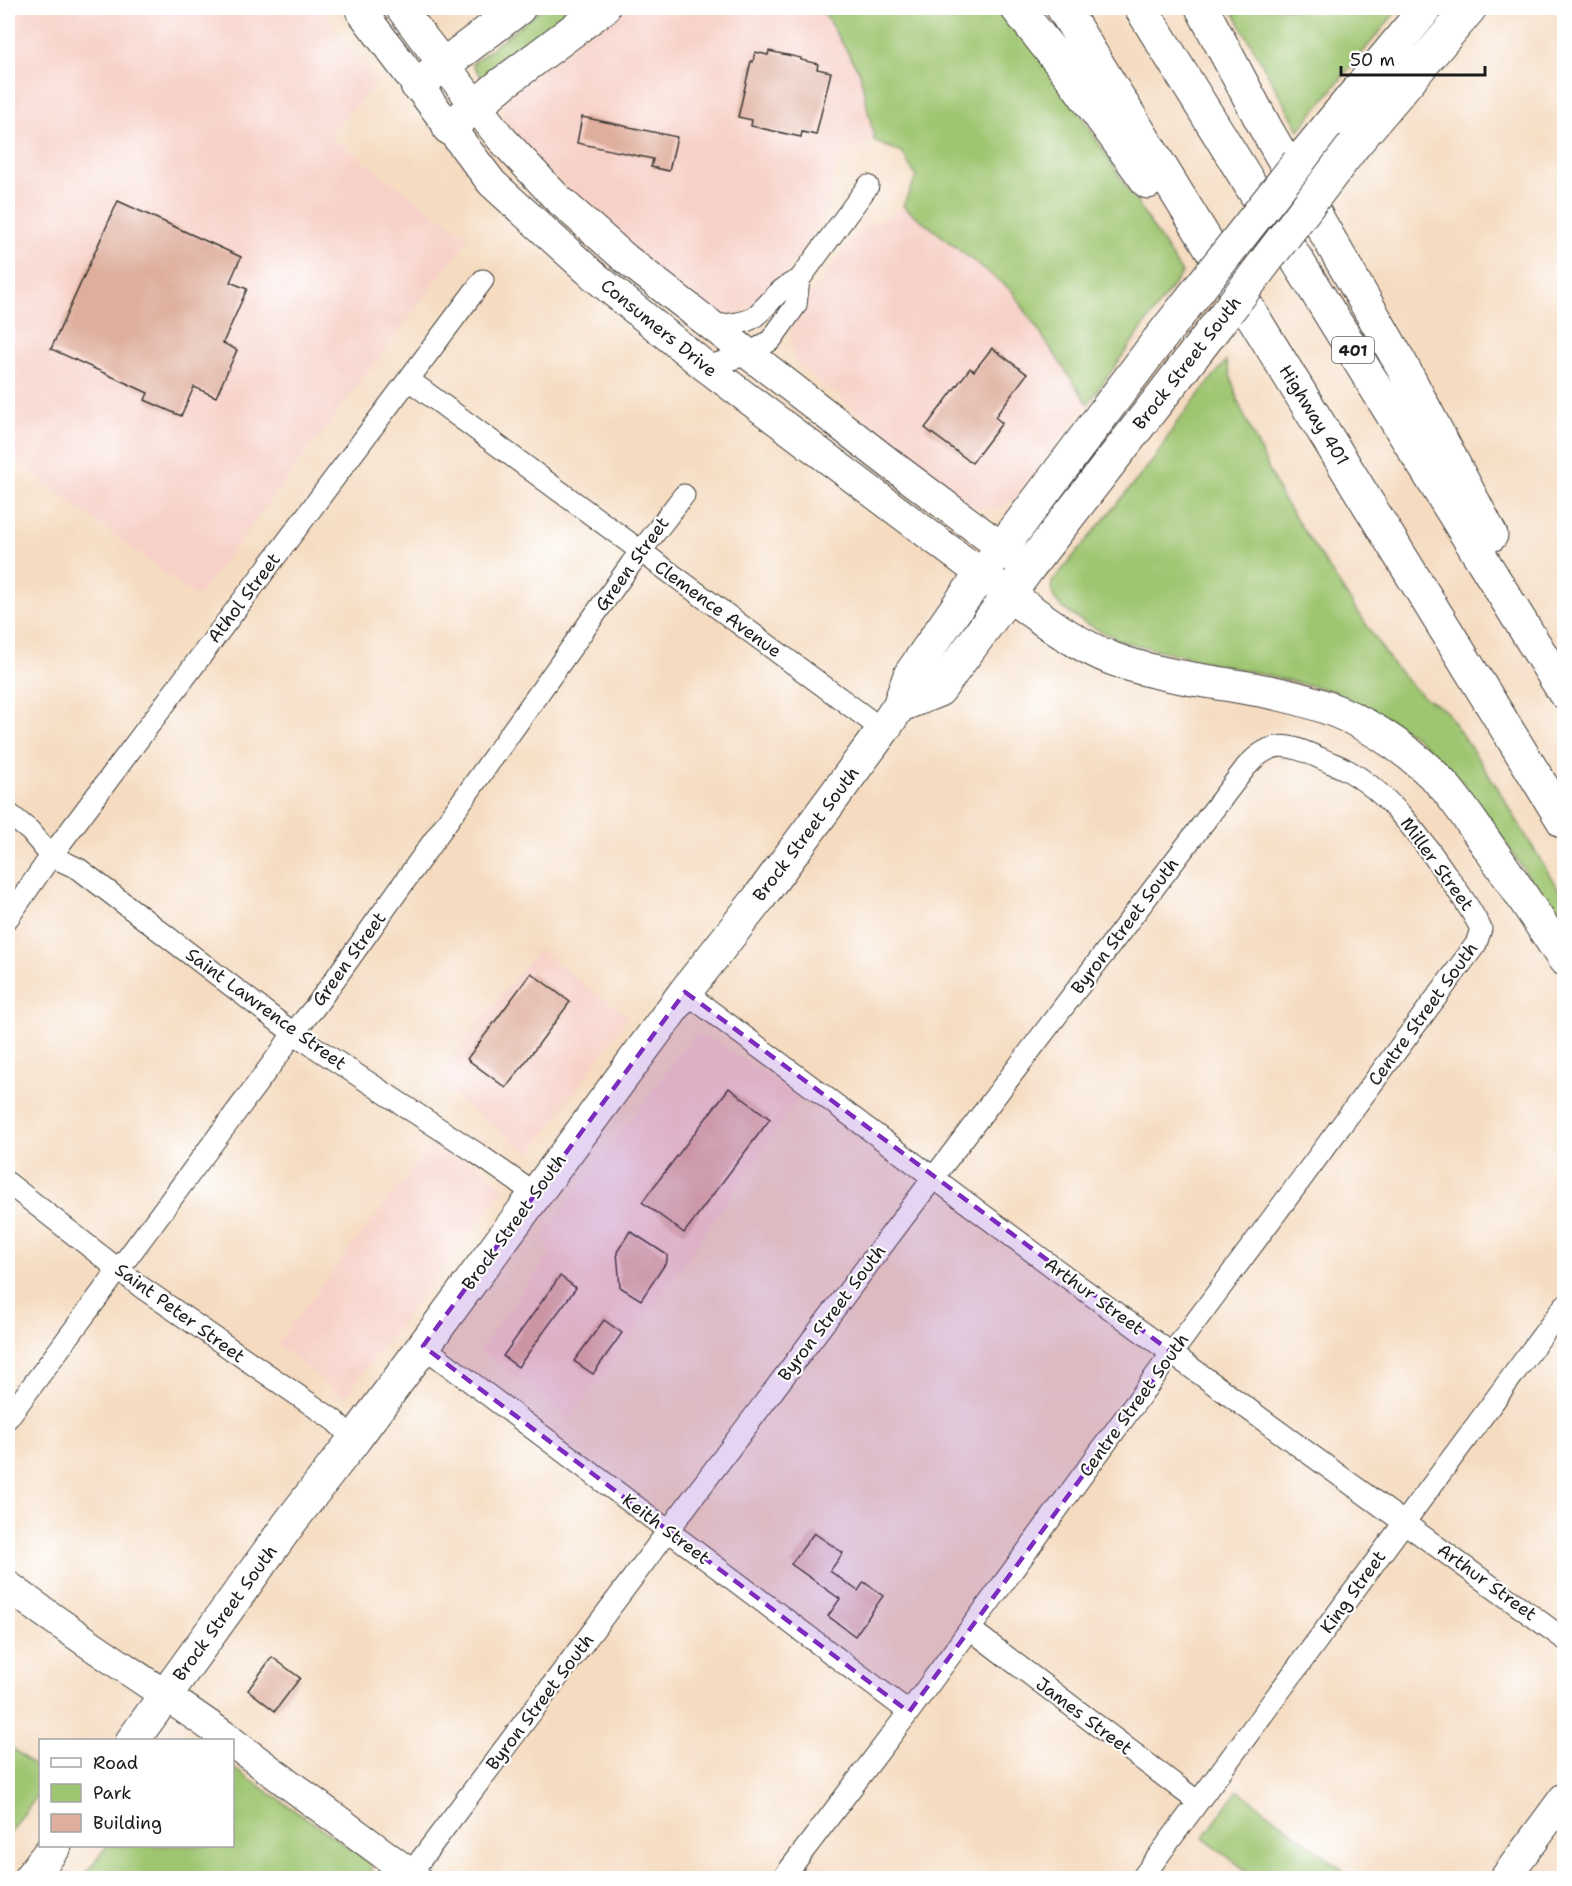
<svg xmlns="http://www.w3.org/2000/svg" width="1572" height="1886" font-family="'Shantell Sans',sans-serif">
	<style>
		.built { fill: #f7d1c8 }
		.green { fill: #9ec570; stroke: #5d7046; stroke-width: 1.5 }
		.building { fill: #dfaf9d }
		.lines { fill: none; stroke-linecap: round; stroke-linejoin: round }
		.street-casing { stroke: #3d3935; stroke-width: 23 }
		.secondary-casing { stroke: #3d3935; stroke-width: 32 }
		.primary-casing { stroke: #3d3935; stroke-width: 35 }
		.highway-casing { stroke: #3d3935; stroke-width: 35 }
		.street { stroke: #fff; stroke-width: 21 }
		.secondary { stroke: #fff; stroke-width: 30 }
		.primary { stroke: #fff; stroke-width: 33 }
		.highway { stroke: #fff; stroke-width: 33 }
		.primary-bridge-casing { stroke: #3d3935; stroke-width: 35; stroke-linecap: butt }
		.primary-bridge { stroke: #fff; stroke-width: 33 }
		.marked { fill: #7b2cbf; fill-opacity: 0.2; stroke: #7b2cbf; stroke-width: 4.5; stroke-dasharray: 12 8; stroke-linejoin: round }
		.labels { text-anchor: middle; dominant-baseline: central; stroke-width: 4.5; stroke-linejoin: round; paint-order: stroke }
		.shield { fill: #fff; stroke: #606060; stroke-width: 1.5 }
		.shield-label { font-size: 16px; font-weight: bold; fill: #1c1c1c }
		.street-label { font-size: 18px; fill: #1c1c1c; stroke: #fff }
	</style>
	<rect width="100%" height="100%" fill="#fff"/>
	<filter id="ink" filterUnits="userSpaceOnUse"><feTurbulence type="fractalNoise" baseFrequency=".0167" numOctaves="2"/><feDisplacementMap in="SourceGraphic" scale="12" xChannelSelector="R" yChannelSelector="G"/><feConvolveMatrix kernelMatrix="1 2 1 2 8 2 1 2 1" color-interpolation-filters="sRGB"/></filter>
	<filter id="wash" filterUnits="userSpaceOnUse"><feTurbulence type="fractalNoise" baseFrequency=".008" numOctaves="4" result="noise"/><feDisplacementMap in="SourceGraphic" scale="24" xChannelSelector="R" yChannelSelector="G"/><feGaussianBlur stdDeviation="1.35" result="paint"/><feColorMatrix in="noise" values="0 0 0 0 0 0 0 0 0 0 0 0 0 0 0 0 0 1.4 0 .05"/><feComposite in="paint" operator="in"/></filter>
	<g filter="url(#wash)">
		<rect width="100%" height="100%" fill="#f5dcc1"/>
		<path class="built" d="M8 8H321L376 84 328 135 469 238 197 598 8 455Z
			M621 8H821L860 73 875 142 861 145 848 150 835 170 828 207 823 220 789 269 764 301 737 314H725L713 311 649 266 517 142 504 117 503 107 508 98 524 81Z
			M903 206 1012 291 1088 404 1013 500 997 508 978 509 965 504 928 475 837 394 803 370 796 363 791 344V325L812 292 858 232 870 224 890 216Z
			M538 949 628 1017 530 1154 434 1081Z
			M695 1034 713 1040 799 1097 647 1316 570 1419 480 1350 551 1253 542 1238Z
			M438 1136 506 1188 344 1397 276 1344Z"/>
		<path class="green" d="M543 8H578L490 75 482 78 472 64Z
			M821 8H996L1048 64 1182 273 1088 404 1012 291 903 206 916 177 902 152 875 142 860 73Z
			M1231 8H1399L1299 130Z
			M1226 361 1239 404 1282 498 1393 665 1421 695 1446 711 1495 784 1564 899V928L1465 785 1447 765 1412 734 1379 713 1333 691 1121 641C1104 633 1056 612 1052 592 1051 590 1052 584 1052 582L1155 458 1177 422Z
			M8 1745 40 1770V1792L8 1836Z
			M233 1768 369 1861 374 1878H82L107 1846H232Z
			M1238 1790 1353 1878H1256L1203 1838Z"/>
		<g id="blocks">
			<path class="building" d="M769 51 801 58V60L818 64 817 69 831 72 816 135 802 132 801 137 751 126 752 120 738 117 751 61 753 62 755 52 768 55Z
				M582 117 677 137 669 171 651 167 653 159 577 143Z
				M118 201 241 257 230 282 247 289 223 343 237 350 216 397 194 387 181 416 145 400 148 393 51 349Z
				M992 348 1027 374 995 417 1002 423 972 463 925 428 970 368 974 371Z
				M531 973 570 1002 506 1088 467 1059Z
				M729 1088 770 1119 684 1233 642 1202Z
				M630 1231 667 1255V1261L641 1300 620 1287 617 1252Z
				M560 1276 576 1288 518 1367 503 1356Z
				M604 1320 622 1333 593 1374 574 1361Z
				M814 1533 843 1553 830 1571 858 1591 864 1582 883 1596 855 1636 828 1616 840 1599 791 1564Z
				M272 1657 300 1678 275 1711 248 1690Z"/>
		</g>
	</g>
	<g filter="url(#ink)">
		<use href="#blocks" fill-opacity="0" stroke="#3d3935" stroke-width="1.5"/>
		<g class="lines">
			<g class="street-casing">
				<path id="street" d="M711 326C725 324 743 325 754 317 772 303 776 289 799 280
					M706 367 749 354 771 340 796 305 799 280 868 186
					M409 380 883 730
					M8 813 30 831 51 856 79 869 293 1033 478 1154 535 1194
					M8 918 51 856 483 280
					M685 992 1057 1270 1564 1639
					M8 1183 141 1287 335 1421 354 1440
					M423 1346 909 1712
					M8 1418 280 1053 293 1033 315 1007 631 564 684 495
					M970 1629 1198 1802
					M407 1878 934 1177 1246 767C1272 738 1288 744 1320 758 1328 762 1337 765 1345 769 1387 791 1420 836 1446 874 1459 892 1471 909 1481 929L1476 944 1161 1368 909 1712 783 1878
					M1142 1878 1564 1306"/>
			</g>
			<g class="secondary-casing">
				<path id="secondary" d="M361 8V11L492 183 593 275 706 367 1009 595
					M401 8 421 35 500 137 556 197 626 259 893 466 1021 562
					M8 1586C80 1640 157 1688 230 1740
					M232 1742 416 1878
					M1505 1878 1564 1798"/>
			</g>
			<g class="primary-casing">
				<path id="primary" d="M1354 145 1470 8
					M1298 163 1426 8
					M899 706 939 690 1029 567 1227 312
					M133 1740 291 1521 354 1440 685 992 759 898 883 730 899 706 910 675 960 603 1158 341
					M30 1878 55 1846"/>
			</g>
			<g class="highway-casing">
				<path id="highway" d="M1017 8 1073 79 1148 182
					M1063 8 1564 822
					M1141 8 1564 692
					M1202 8 1265 127 1401 364 1491 535
					M417 85 519 8
					M449 128 503 83 603 8
					M1009 595C1042 619 1075 644 1113 659 1185 686 1267 682 1338 712 1375 727 1419 758 1445 787 1461 806 1474 826 1488 846 1514 883 1539 921 1564 959"/>
			</g>
			<use href="#street" class="street"/>
			<use href="#secondary" class="secondary"/>
			<use href="#primary" class="primary"/>
			<use href="#highway" class="highway"/>
			<g class="primary-bridge-casing">
				<path id="primary-bridge" d="M1227 312 1354 145
					M1158 341 1298 163"/>
			</g>
			<use href="#primary-bridge" class="primary-bridge"/>
		</g>
	</g>
	<path class="marked" d="M685 992 1173 1353 909 1712 423 1346Z"/>
	<g class="labels">
		<rect class="shield" x="1332" y="337" width="42" height="26" rx="4.5"/>
		<g class="shield-label">
			<text x="1353" y="350">401</text>
		</g>
		<g class="street-label">
			<text transform="translate(659 328) rotate(39)">Consumers Drive</text>
			<text transform="translate(1187 363) rotate(-52)">Brock Street South</text>
			<text transform="translate(1314 415) rotate(58)">Highway 401</text>
			<text transform="translate(632 564) rotate(-54)">Green Street</text>
			<text transform="translate(244 598) rotate(-53)">Athol Street</text>
			<text transform="translate(718 609) rotate(36)">Clemence Avenue</text>
			<text transform="translate(806 834) rotate(-53)">Brock Street South</text>
			<text transform="translate(1437 864) rotate(54)">Miller Street</text>
			<text transform="translate(1125 926) rotate(-53)">Byron Street South</text>
			<text transform="translate(349 959) rotate(-54)">Green Street</text>
			<text transform="translate(266 1009) rotate(36)">Saint Lawrence Street</text>
			<text transform="translate(1423 1014) rotate(-54)">Centre Street South</text>
			<text transform="translate(514 1222) rotate(-54)">Brock Street South</text>
			<text transform="translate(1094 1296) rotate(36)">Arthur Street</text>
			<text transform="translate(180 1313) rotate(36)">Saint Peter Street</text>
			<text transform="translate(832 1313) rotate(-53)">Byron Street South</text>
			<text transform="translate(1134 1405) rotate(-54)">Centre Street South</text>
			<text transform="translate(666 1529) rotate(37)">Keith Street</text>
			<text transform="translate(1487 1582) rotate(36)">Arthur Street</text>
			<text transform="translate(1353 1592) rotate(-54)">King Street</text>
			<text transform="translate(225 1613) rotate(-54)">Brock Street South</text>
			<text transform="translate(540 1702) rotate(-53)">Byron Street South</text>
			<text transform="translate(1084 1716) rotate(37)">James Street</text>
		</g>
	</g>
	<rect width="1572" height="1886" fill="none" stroke="#fff" stroke-width="30"/>
	<rect x="39" y="1739" width="195" height="108" fill="#ffffff" stroke="#a4a4a4" stroke-width="1.5"/>
	<rect x="51" y="1758" width="30" height="9" fill="#ffffff" stroke="#a4a4a4" stroke-width="1.5"/>
	<text x="93" y="1769" font-size="18" fill="#1c1c1c">Road</text>
	<rect x="51" y="1784" width="30" height="18" fill="#9ec570" stroke="#a4a4a4" stroke-width="1.5"/>
	<text x="93" y="1799" font-size="18" fill="#1c1c1c">Park</text>
	<rect x="51" y="1814" width="30" height="18" fill="#dfaf9d" stroke="#a4a4a4" stroke-width="1.5"/>
	<text x="93" y="1829" font-size="18" fill="#1c1c1c">Building</text>
	<path d="M1341 66v9h144v-9" fill="none" stroke="#1c1c1c" stroke-width="3"/>
	<text x="1350" y="66" font-size="18" fill="#1c1c1c" stroke="#ffffff" stroke-width="4.5" paint-order="stroke">50 m</text>
</svg>
